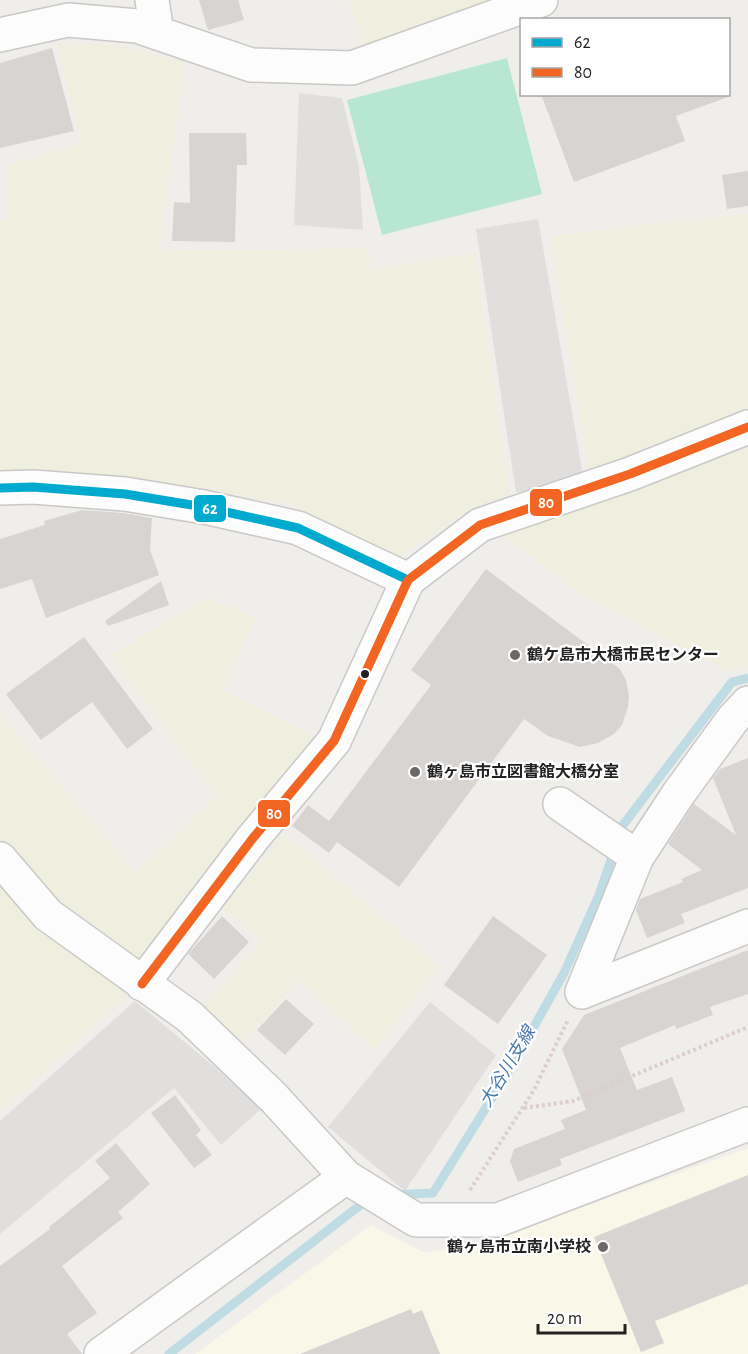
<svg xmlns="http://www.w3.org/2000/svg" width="748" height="1354" font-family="'Alegreya Sans','Noto Sans JP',sans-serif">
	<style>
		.education { fill: #f8f7e8 }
		.farmland { fill: #efefdf }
		.pitch { fill: #b7e6d2 }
		.parking { fill: #e0dfde }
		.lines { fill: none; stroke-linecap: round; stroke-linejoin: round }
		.stream { stroke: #bfdbe3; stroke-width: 9 }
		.building { fill: #d7d4d2 }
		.minor-casing { stroke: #c9c8c7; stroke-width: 36 }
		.path { stroke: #dccecd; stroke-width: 4; stroke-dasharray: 3 3; stroke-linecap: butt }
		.minor { stroke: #fdfcfc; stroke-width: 33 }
		.bus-1-casing { stroke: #fff; stroke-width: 14 }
		.bus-2-casing { stroke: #fff; stroke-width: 14 }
		.bus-1 { stroke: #00a9ce; stroke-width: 9 }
		.bus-2 { stroke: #f26522; stroke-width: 9 }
		.poi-dot { fill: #6a6968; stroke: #fff; stroke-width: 2 }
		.bus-dot { fill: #222; stroke: #fff; stroke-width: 2 }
		.labels { text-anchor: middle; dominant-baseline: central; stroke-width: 4.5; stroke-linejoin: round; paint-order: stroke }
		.poi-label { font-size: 16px; font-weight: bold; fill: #222; stroke: #fff; text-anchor: start }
		.water-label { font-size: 18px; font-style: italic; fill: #4a7aab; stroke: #fff }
		.line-badge { stroke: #fff; stroke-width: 2 }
		.badge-label { font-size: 16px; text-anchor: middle; font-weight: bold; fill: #fff }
	</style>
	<rect width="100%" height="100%" fill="#f0eeeb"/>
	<path class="education" d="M748 1148V1354H195L371 1225 425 1253 490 1240Z"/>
	<path class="farmland" d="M349 0H497L365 50Z
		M56 43 116 45 185 62 159 251 368 248 371 269 475 253 511 504 590 477 550 236 748 213V666L727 671 577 592 503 535 486 506 457 517 400 556 289 504 168 483 48 470 0 472V220L8 219 7 164 82 144Z
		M208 597 256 619 223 690 318 739 142 968 125 998 0 1112V711L3 717 136 873 216 796 110 655Z
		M285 834 440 967 374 1050 300 980 240 1045 200 1011 261 941 222 907Z"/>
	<path class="pitch" d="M507 58 542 194 382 235 347 100Z"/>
	<path class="parking" d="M299 93 342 98 359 166 363 230 294 225Z
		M538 219 583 475 516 493 476 229Z
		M135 1001 211 1064 261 1109 221 1145 174 1088 0 1234V1121Z
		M430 1002 496 1055 405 1191 328 1127Z"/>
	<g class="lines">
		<path class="stream" d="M393 1195 433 1193 513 1064 564 973 599 895 623 825 732 682 748 678
			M169 1354 368 1199"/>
	</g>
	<path class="building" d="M199 0H238L244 20 208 30Z
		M52 48 74 131 0 148V63Z
		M541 94H727L728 97 676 116 685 141 574 182Z
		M189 133H246L247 165H237L235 242 172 241 174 202 190 203Z
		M748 171V206L727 209 722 175Z
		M82 510 123 513 152 518 150 550 159 575 46 618 32 579 0 589V539L45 525 44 521Z
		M486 569 620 669 626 680 629 696 628 707 622 725 614 734 598 743 580 747 548 736 524 719 399 887 337 842 329 853 292 826 308 805 329 821 431 685 411 670Z
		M161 581 169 605 108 626 105 621Z
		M84 637 153 729 127 749 92 702 41 740 6 694Z
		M748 758V888L681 914 685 923 647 938 636 910 640 899 683 882 681 879 702 870 668 844 694 804 736 835 713 778 720 769Z
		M222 916 249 942 214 979 188 954Z
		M493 916 547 955 498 1024 444 985Z
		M748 950V994L710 1007 713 1015 676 1029 675 1025 620 1048 637 1090 672 1077 685 1111 560 1159 562 1165 518 1182 510 1161 514 1149 565 1129 561 1120 586 1110 562 1049 584 1015Z
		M286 999 314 1024 285 1055 257 1030Z
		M175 1095 201 1130 196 1135 212 1155 194 1168 151 1113Z
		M116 1143 150 1184 118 1212 123 1218 62 1266 97 1313 67 1334 82 1354H0V1266L50 1229 49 1227 110 1178 95 1161Z
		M748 1175V1284L655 1321 664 1343 641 1352 594 1237Z
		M411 1309 413 1314 422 1310 440 1354H300Z"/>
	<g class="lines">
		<g class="minor-casing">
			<path id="minor" d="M152 0 157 33
				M0 35 68 20 137 26 251 65 352 68 541 0
				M0 488 33 487 125 494 204 507 298 528 408 580
				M560 804 637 857
				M0 859 48 915 190 1017 274 1098 346 1177 416 1220H498L748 1124
				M142 984 253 838 334 741 408 580 480 525 630 474 748 427
				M582 992 637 857 679 793 733 719 748 703
				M582 992 748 926
				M101 1354 346 1177"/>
		</g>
		<path class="path" d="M524 1108 573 1101 748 1027
			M470 1190 534 1090 568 1020"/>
		<use href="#minor" class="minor"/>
		<g class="bus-1-casing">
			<path id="bus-1" d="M0 488 33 487 125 494 204 507 298 528 408 580"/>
		</g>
		<g class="bus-2-casing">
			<path id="bus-2" d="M142 984 253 838 334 741 408 580 480 525 630 474 748 427"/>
		</g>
		<use href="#bus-1" class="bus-1"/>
		<use href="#bus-2" class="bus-2"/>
	</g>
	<g class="poi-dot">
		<circle cx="515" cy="655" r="6"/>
		<circle cx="415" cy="772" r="6"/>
		<circle cx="603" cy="1247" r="6"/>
	</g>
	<circle class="bus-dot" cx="365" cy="674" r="5"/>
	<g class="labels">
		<g class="poi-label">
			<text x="527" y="655">鶴ケ島市大橋市民センター</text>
			<text x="427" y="772">鶴ヶ島市立図書館大橋分室</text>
			<text x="591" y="1247" text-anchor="end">鶴ヶ島市立南小学校</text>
		</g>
		<g class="water-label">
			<text transform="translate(508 1067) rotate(-59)">大谷川支線</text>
		</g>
	</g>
	<g class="line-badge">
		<rect x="529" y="488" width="34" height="29" rx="6" fill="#f26522"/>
		<rect x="193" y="494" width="34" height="29" rx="6" fill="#00a9ce"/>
		<rect x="257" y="799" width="34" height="29" rx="6" fill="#f26522"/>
	</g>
	<g class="badge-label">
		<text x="546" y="508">80</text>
		<text x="210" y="514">62</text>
		<text x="274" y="819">80</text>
	</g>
	<rect x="520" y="18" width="210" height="78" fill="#ffffff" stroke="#a7a7a7" stroke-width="1.5"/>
	<rect x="532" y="38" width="30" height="9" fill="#00a9ce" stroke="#a7a7a7" stroke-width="1.5"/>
	<text x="574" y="48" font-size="18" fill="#222222">62</text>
	<rect x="532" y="68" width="30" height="9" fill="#f26522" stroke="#a7a7a7" stroke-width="1.5"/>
	<text x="574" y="78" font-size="18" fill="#222222">80</text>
	<path d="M538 1324v9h87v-9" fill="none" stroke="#222222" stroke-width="3"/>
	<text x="547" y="1324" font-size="18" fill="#222222" stroke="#ffffff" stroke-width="4.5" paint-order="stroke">20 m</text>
</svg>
